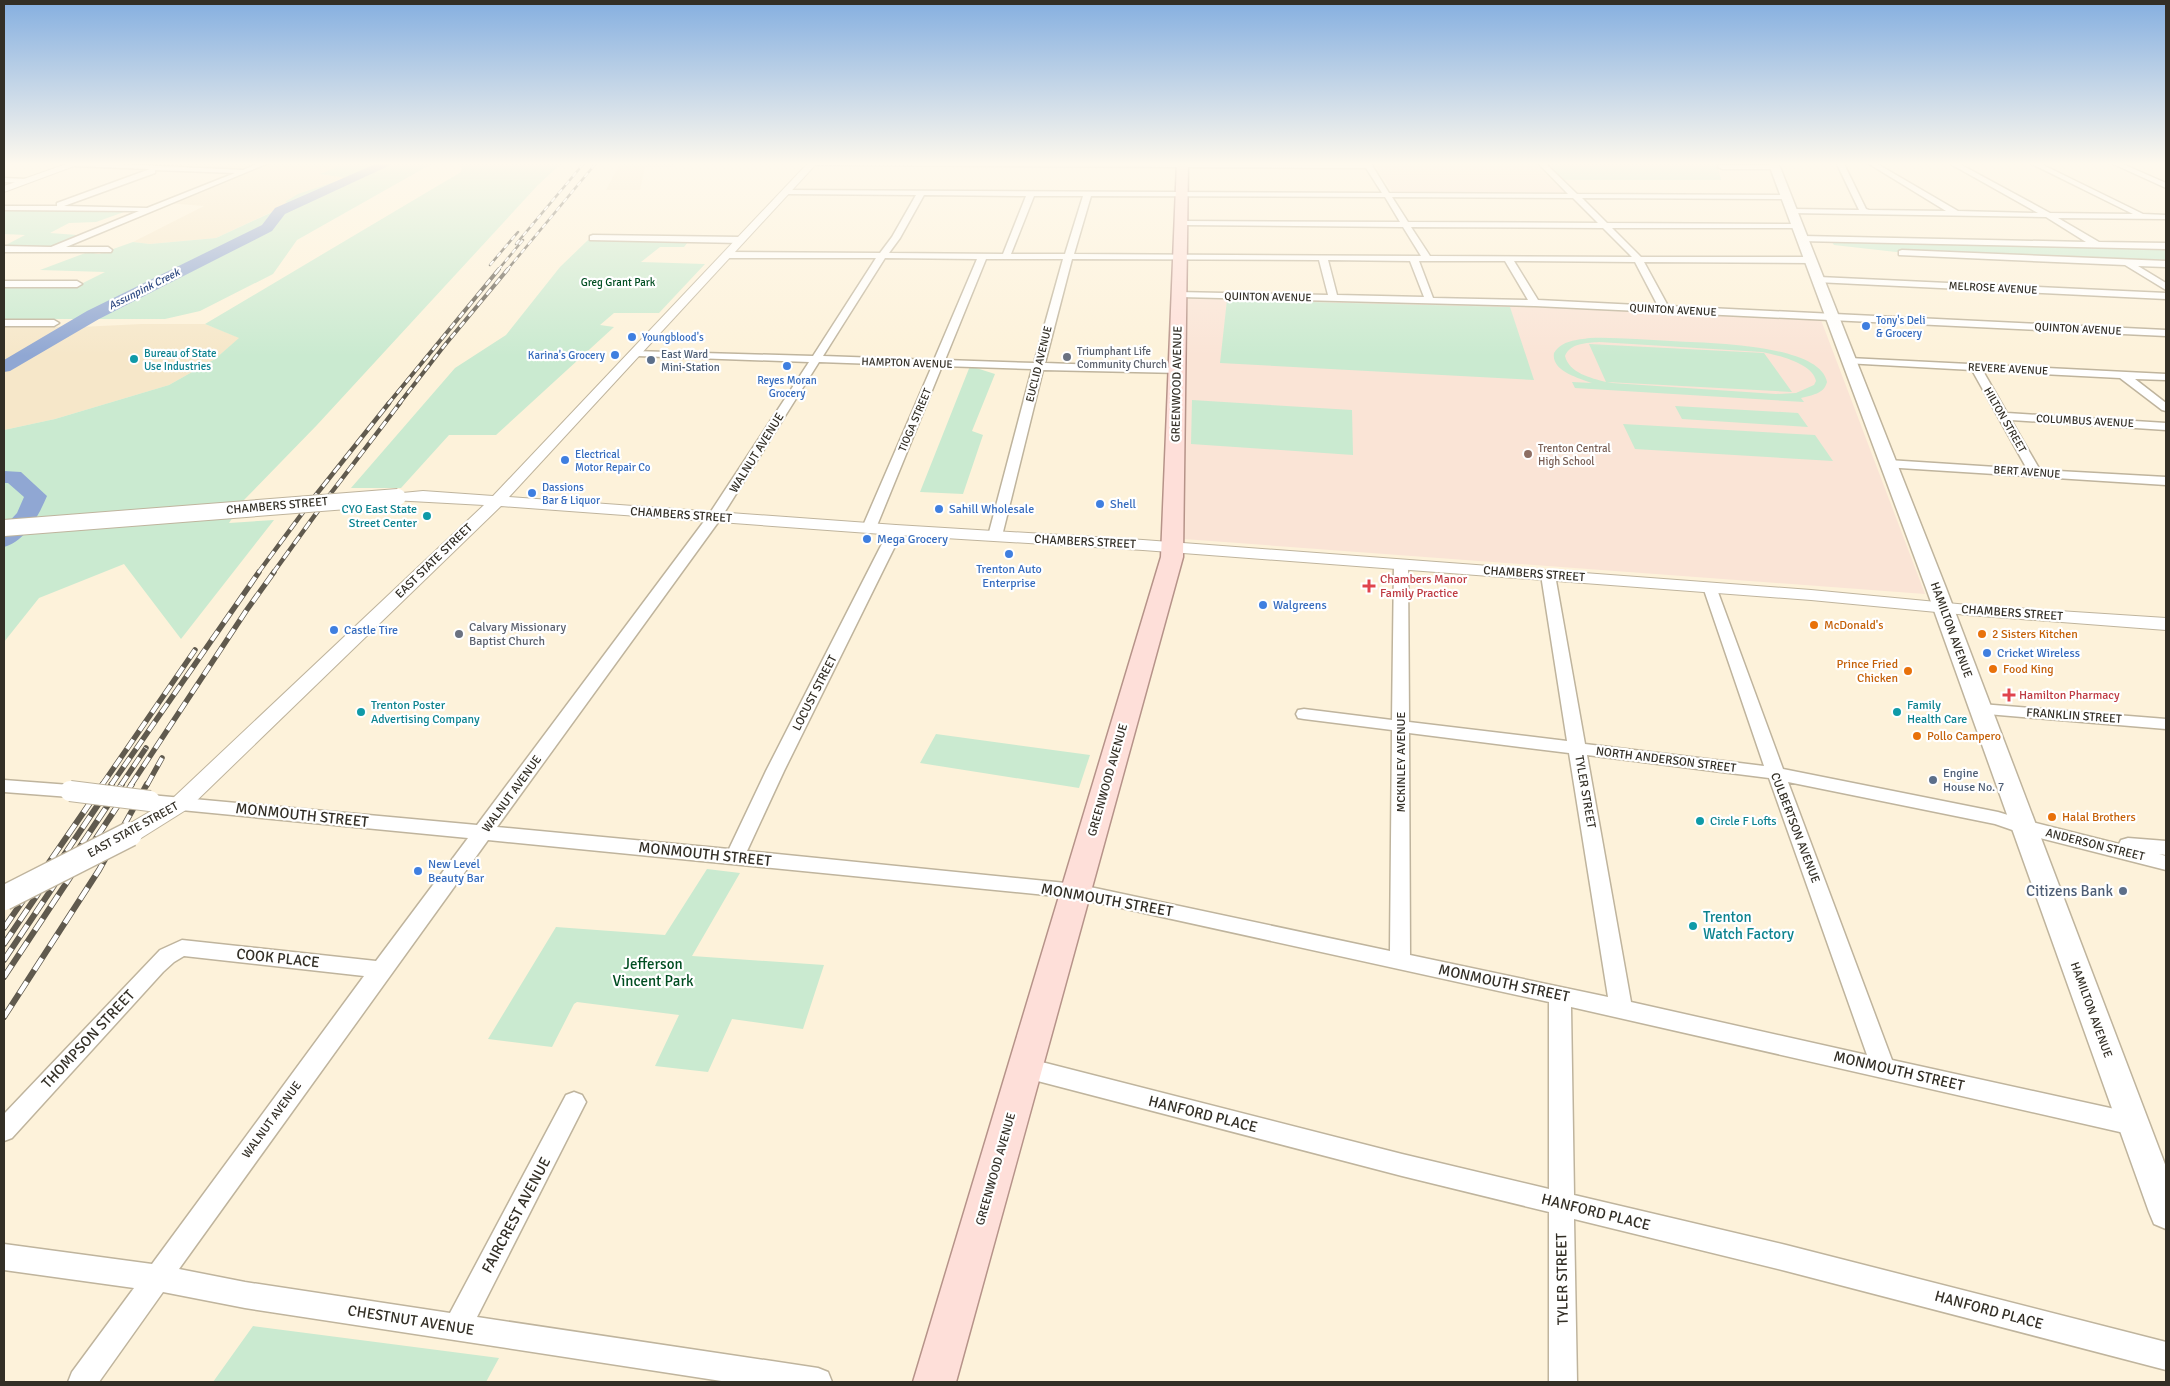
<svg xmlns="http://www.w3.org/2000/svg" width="2170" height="1386" font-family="Signika,sans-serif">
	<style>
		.built { fill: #f6e7c9 }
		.education { fill: #fae4d6 }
		.green { fill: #caead0; fill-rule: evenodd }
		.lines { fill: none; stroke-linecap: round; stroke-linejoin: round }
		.river { fill: #90a7d3; fill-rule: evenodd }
		.minor-casing { stroke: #bfb49d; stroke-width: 3 }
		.tertiary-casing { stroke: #bfb49d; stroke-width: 2 }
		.secondary-casing { stroke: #bfb49d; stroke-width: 3 }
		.primary-casing { stroke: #b69389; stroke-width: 3 }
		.minor { fill: #fff; fill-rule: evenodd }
		.tertiary { fill: #fff; fill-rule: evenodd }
		.secondary { fill: #fff; fill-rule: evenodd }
		.primary { fill: #fedfd9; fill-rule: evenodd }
		.rail-far4-casing { stroke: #605a4e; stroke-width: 2.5 }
		.rail-far3-casing { stroke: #605a4e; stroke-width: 4 }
		.rail-far2-casing { stroke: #605a4e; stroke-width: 4.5 }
		.rail-far1-casing { stroke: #605a4e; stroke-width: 5.5 }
		.rail-casing { stroke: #605a4e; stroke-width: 6 }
		.rail-far4 { stroke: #fff; stroke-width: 2; stroke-dasharray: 5.5; stroke-linecap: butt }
		.rail-far3 { stroke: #fff; stroke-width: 2.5; stroke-dasharray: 7; stroke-linecap: butt }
		.rail-far2 { stroke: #fff; stroke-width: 3; stroke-dasharray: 9; stroke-linecap: butt }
		.rail-far1 { stroke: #fff; stroke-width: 4; stroke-dasharray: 11; stroke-linecap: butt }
		.rail { stroke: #fff; stroke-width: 4.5; stroke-dasharray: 14; stroke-linecap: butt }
		.minor-bridge-casing { stroke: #bfb49d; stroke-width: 22; stroke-linecap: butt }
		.tertiary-bridge-far1-casing { stroke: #bfb49d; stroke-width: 18; stroke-linecap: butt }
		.tertiary-bridge-casing { stroke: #bfb49d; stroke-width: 27; stroke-linecap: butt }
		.minor-bridge { stroke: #fff; stroke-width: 20 }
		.tertiary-bridge-far1 { stroke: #fff; stroke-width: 16 }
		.tertiary-bridge { stroke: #fff; stroke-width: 24 }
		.shop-dot { fill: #3f7fe0; stroke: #fff; stroke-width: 2 }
		.worship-dot { fill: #6b7280; stroke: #fff; stroke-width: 2 }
		.culture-dot { fill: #0f9aa8; stroke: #fff; stroke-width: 2 }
		.service-dot { fill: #5c6f8a; stroke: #fff; stroke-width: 2 }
		.education-dot { fill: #8d6e63; stroke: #fff; stroke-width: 2 }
		.health-dot { fill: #e0444e; stroke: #fff; stroke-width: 2 }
		.food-dot { fill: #e8710a; stroke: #fff; stroke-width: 2 }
		.labels { text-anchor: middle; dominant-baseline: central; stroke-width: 4.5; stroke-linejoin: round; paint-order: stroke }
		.far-park-label { font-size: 11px; fill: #004d21; stroke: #fff }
		.far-street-label { font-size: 11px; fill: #332f26; stroke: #fff }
		.far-water-label { font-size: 11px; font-style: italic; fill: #304b83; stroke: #fff }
		.far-shop-label { font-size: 11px; fill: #366cbe; stroke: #fff; text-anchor: start }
		.far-worship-label { font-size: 11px; fill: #5b616d; stroke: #fff; text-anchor: start }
		.far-culture-label { font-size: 11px; fill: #0d838f; stroke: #fff; text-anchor: start }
		.far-service-label { font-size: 11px; fill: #4e5e75; stroke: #fff; text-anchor: start }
		.far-education-label { font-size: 11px; fill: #785e54; stroke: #fff; text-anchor: start }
		.street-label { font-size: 12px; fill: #332f26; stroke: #fff }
		.shop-label { font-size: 12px; fill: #366cbe; stroke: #fff; text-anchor: start }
		.culture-label { font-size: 12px; fill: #0d838f; stroke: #fff; text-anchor: start }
		.health-label { font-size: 12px; fill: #be3a42; stroke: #fff; text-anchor: start }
		.food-label { font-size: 12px; fill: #c56008; stroke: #fff; text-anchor: start }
		.worship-label { font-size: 12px; fill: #5b616d; stroke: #fff; text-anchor: start }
		.service-label { font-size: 12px; fill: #4e5e75; stroke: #fff; text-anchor: start }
		.near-street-label { font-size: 15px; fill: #332f26; stroke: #fff }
		.near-service-label { font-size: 15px; fill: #4e5e75; stroke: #fff; text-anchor: end }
		.near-culture-label { font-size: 15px; fill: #0d838f; stroke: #fff; text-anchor: start }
		.near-park-label { font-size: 15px; fill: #004d21; stroke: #fff }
	</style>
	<rect width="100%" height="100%" fill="#fdf2da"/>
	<path class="built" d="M171 162H349L322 174 348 177 286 202 291 203 216 238 150 244 133 242 204 206 167 203 241 172 156 168Z
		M621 162H676L672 167H645L640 190H606Z
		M142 324H205L240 338 215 359 169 385 55 419 4 430V326L80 327Z"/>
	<path class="education" d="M1373 162H1533L1565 193H1393Z
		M1186 295 1536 306 1821 320 1925 594 1184 539Z"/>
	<path class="green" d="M349 162H435L297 240 273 274 200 311 165 319H4V288H73L105 272 40 270 88 252 99 254 133 242 150 244 216 238 290 204 285 202 298 194 346 178 320 174Z
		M462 162H563L538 185 317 425 244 500 229 523 274 520 181 639 124 564 39 598 4 642V430L55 419 169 385 215 359 239 338 205 324 461 172Z
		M1545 162H1717L1721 180H1563Z
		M4 211H116L124 212 96 222 69 223 50 233 77 235 50 247 4 246 25 235 4 234Z
		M588 240 688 242 684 247H660L641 262 705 264 659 313H614L600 325 614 327 496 435H449L401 488H351L455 368 506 335 560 267Z
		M1832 242 2166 247V262L1896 252 1834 245Z
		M1227 300 1510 307 1534 380 1220 363Z
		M1590 338C1617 337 1644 340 1671 341 1702 343 1820 343 1827 382 1824 394 1812 395 1801 398L1804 402 1575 388 1572 382 1592 383C1579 378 1551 371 1554 353 1562 340 1577 340 1590 338ZM1599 342 1762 352C1777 355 1813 363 1816 381L1814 385 1796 393 1776 394 1612 383 1607 382 1792 392 1764 353 1589 344 1606 382C1591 378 1569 373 1565 356 1570 343 1587 343 1599 342Z
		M970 366 995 374 972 431 983 435 963 494 920 492Z
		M1192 400 1352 410 1353 455 1191 444Z
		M1675 406 1798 413 1808 427 1682 419Z
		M1623 424 1815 435 1833 461 1635 449Z
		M936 734 1090 755 1079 788 920 763Z
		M707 869 740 873 692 956 824 965 803 1029 732 1019 708 1072 655 1066 679 1015 577 1002 574 1004 552 1047 488 1039 556 927 665 935Z
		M253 1326 499 1358 486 1382H213Z"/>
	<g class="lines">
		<path class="river" d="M380 162H397L285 214 272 231 99 319 10 371 4 372V360L87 311 262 225 275 208Z
			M4 471 21 472 47 496C39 515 25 542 4 547V527L17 513 24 497 8 483H4Z"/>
		<g class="minor-casing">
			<path id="minor" d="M74 162 243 170 261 162H271L66 247H108L112 250 111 252H4V246L51 247 139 211 4 210V206H57V203L150 169 75 166 71 164ZM155 170 235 173 147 208 64 206 155 173Z
				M810 162 1364 164 1363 162H1370L1389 193 1568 194 1537 162H1544L1577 194 1790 195V199H1787L1582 198 1607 223 1798 224 1802 226 1798 228H1612L1641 257H1811L1815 260 1811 263 1644 262 1668 306 2166 330V336L1535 306 1180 297 1175 294 1177 292 1328 295 1319 260 1072 259 1045 363 1177 368 1181 369 1182 371 1181 373 1043 370 1002 536 995 540 988 536 1032 369 942 366 876 528 869 532 862 528 932 366 819 362 719 521 497 827 729 849 766 771 889 530 896 526 903 530 784 771 747 851 1076 884 1390 951 1392 730 1304 719 1298 718 1296 714 1298 710 1304 709 1392 720 1394 564 1396 561H1406L1408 564 1409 722 1567 741 1541 575 1548 571 1555 575 1585 744 1764 766 1703 587 1705 584H1715L1783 769 1998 812 2028 821 2119 844 2121 840 2128 838 2166 841V855L2159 854 2166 856V870L2024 834 1995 824 1788 782 1892 1060 2133 1113 2141 1117 2145 1124 2141 1131 2133 1135 1571 1007 1574 1195 1786 1245 2166 1342V1370L1786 1271 1574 1219 1577 1382H1549V1212L1402 1176 1026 1078 1018 1075 1015 1068 1018 1061 1026 1058 1402 1154 1549 1189V1002L1076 898 488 840 179 1269 245 1282 450 1313 566 1095 574 1092 582 1095 586 1102 477 1317 818 1368 828 1372 832 1382H728L245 1308 163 1292 99 1382H68L72 1372 134 1288 4 1270V1244L152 1264 364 976 184 956 174 962 163 972 12 1138 4 1141V1114L160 950 182 940 376 961 468 838 150 807 144 805 141 801 144 797 150 795 477 825 708 516 809 362 637 356 632 353 633 351 813 356 876 258H728L724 255 728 252 880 253 892 237 916 195 787 194 783 192 784 190 1382 193 1366 168 813 165ZM924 195 1026 196 1003 254 889 253 900 238ZM1034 196H1083L1065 254H1011ZM1091 196 1385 197 1400 222 1182 221 1178 223 1182 225 1403 227 1421 256 1074 254ZM1392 197 1573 198 1598 223 1408 222ZM1411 227 1603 228 1632 257 1430 256ZM885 258 977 259 934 360 823 356ZM986 259H1063L1034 363 945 360ZM1328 260 1410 261 1424 297 1337 295ZM1419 261H1505L1528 300 1433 298ZM1514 261 1635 262 1658 306 1538 300ZM1409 733 1569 753 1608 997 1410 955ZM1587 755 1769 778 1867 1055 1631 1002Z
				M1836 162H1843L1866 209 1869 210 1946 211 1866 162H1874L1958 211 2038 213 1947 162H1956L2050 213 2133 214 2028 162H2037L2143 214 2166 215V219L2058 218 2099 242 2166 243V249L1800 241V237L1803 236 2086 242 2046 217 1789 213V209H1792L1859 210Z
				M2109 162H2118L2166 183V188Z
				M1719 165H1775L1779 167 1775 169H1722L1718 167Z
				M4 178 26 179 30 181 26 183 4 182Z
				M593 235 741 237 745 240 741 243 590 240V236Z
				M1902 250 2166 261V267L2138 266 2166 283V290L2125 265 1899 255V251Z
				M1819 277 2166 293V299L1816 282V278Z
				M4 281H77L82 284 77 287H4Z
				M4 320H54L59 323 54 326H4Z
				M1849 358 2166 374V380L2135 379 2166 403V411L2162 410 2120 378 1983 371 2007 413 2166 423V430L2011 420 2040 470 2166 477V485L1884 467 1882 464 1884 461 1888 460 2027 469 1972 370 1845 363 1844 361Z
				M1981 704 2166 719V729L1975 713 1973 709 1975 705Z
				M4 780 70 785 76 787 79 791 76 795 70 797 4 792Z"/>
		</g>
		<g class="tertiary-casing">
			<path id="tertiary" d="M72 162H85L4 192V186Z
				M809 162H818L509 497 896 525 1143 540 1811 590 1968 605 2166 618V630L1968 615 1811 600 1143 550 896 535 501 506 189 808 138 840 130 842 122 840 119 834 122 828 173 798 484 505 392 500 390 497 392 494 423 491 493 496Z"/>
		</g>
		<g class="secondary-casing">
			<path id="secondary" d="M1768 162H1778L1946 588 2166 1167V1229L2154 1224 2149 1212 1926 588Z"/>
		</g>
		<g class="primary-casing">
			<path id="primary" d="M1177 162H1188L1183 557 956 1382H913L1161 557Z"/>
		</g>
		<use href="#minor" class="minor"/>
		<use href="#tertiary" class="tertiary"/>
		<use href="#secondary" class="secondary"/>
		<use href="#primary" class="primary"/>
		<g class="rail-far4-casing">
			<path id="rail-far4" d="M516 244 585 162
				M490 265 518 232
				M498 270 523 240
				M507 270 597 162"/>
		</g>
		<g class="rail-far3-casing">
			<path id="rail-far3" d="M388 404 499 269
				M399 404 444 346 508 269"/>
		</g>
		<g class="rail-far2-casing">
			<path id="rail-far2" d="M258 573 315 496 389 403
				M273 573 328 497 400 403"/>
		</g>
		<g class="rail-far1-casing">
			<path id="rail-far1" d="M102 785 195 650
				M111 785 259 572
				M121 785 146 748
				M131 785 246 611 274 572
				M147 785 162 758"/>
		</g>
		<g class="rail-casing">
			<path id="rail" d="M4 928 103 784
				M4 944 112 784
				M4 960 122 784
				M4 977 132 784
				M4 1017 99 870 147 784"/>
		</g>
		<use href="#rail-far4" class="rail-far4"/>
		<use href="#rail-far3" class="rail-far3"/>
		<use href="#rail-far2" class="rail-far2"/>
		<use href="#rail-far1" class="rail-far1"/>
		<use href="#rail" class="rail"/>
		<g class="minor-bridge-casing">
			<path id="minor-bridge" d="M70 791 150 801"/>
		</g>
		<g class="tertiary-bridge-far1-casing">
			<path id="tertiary-bridge-far1" d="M4 528 398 497"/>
		</g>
		<g class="tertiary-bridge-casing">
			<path id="tertiary-bridge" d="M4 898 130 834"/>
		</g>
		<use href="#minor-bridge" class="minor-bridge"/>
		<use href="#tertiary-bridge-far1" class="tertiary-bridge-far1"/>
		<use href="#tertiary-bridge" class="tertiary-bridge"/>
	</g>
	<linearGradient id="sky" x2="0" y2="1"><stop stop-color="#85afe0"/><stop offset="0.46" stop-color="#fef9ee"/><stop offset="1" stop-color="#fef9ee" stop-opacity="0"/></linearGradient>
	<rect width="2170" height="356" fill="url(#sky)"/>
	<g class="shop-dot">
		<circle cx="1866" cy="326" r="5"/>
		<circle cx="632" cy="337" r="5"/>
		<circle cx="615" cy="355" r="5"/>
		<circle cx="787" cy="366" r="5"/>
		<circle cx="565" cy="460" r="5"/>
		<circle cx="532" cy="493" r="5"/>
		<circle cx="1100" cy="504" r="5"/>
		<circle cx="939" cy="509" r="5"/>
		<circle cx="867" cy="539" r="5"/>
		<circle cx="1009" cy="554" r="5"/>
		<circle cx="1263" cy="605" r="5"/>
		<circle cx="334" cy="630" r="5"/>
		<circle cx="1987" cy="653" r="5"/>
		<circle cx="418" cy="871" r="5"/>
	</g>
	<g class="worship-dot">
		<circle cx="1067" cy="357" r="5"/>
		<circle cx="459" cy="634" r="5"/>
	</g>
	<g class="culture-dot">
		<circle cx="134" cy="359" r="5"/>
		<circle cx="427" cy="516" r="5"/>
		<circle cx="361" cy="712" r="5"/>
		<circle cx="1897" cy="712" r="5"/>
		<circle cx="1700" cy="821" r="5"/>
		<circle cx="1693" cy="926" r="5"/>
	</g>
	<g class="service-dot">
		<circle cx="651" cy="360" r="5"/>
		<circle cx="1933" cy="780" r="5"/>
		<circle cx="2123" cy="891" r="5"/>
	</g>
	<circle class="education-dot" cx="1528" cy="454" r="5"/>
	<g class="health-dot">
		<path d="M1366.5 578.5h5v5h5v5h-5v5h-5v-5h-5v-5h5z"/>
		<path d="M2006.5 687.5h5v5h5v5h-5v5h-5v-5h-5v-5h5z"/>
	</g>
	<g class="food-dot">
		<circle cx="1814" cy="625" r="5"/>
		<circle cx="1982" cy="634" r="5"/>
		<circle cx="1993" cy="669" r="5"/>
		<circle cx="1908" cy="671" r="5"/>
		<circle cx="1917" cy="736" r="5"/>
		<circle cx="2052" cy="817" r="5"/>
	</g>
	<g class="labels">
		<g class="far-park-label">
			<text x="618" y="282">Greg Grant Park</text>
		</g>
		<g class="far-street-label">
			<text transform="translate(1993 288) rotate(3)">MELROSE AVENUE</text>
			<text transform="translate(1268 297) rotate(1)">QUINTON AVENUE</text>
			<text transform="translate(1673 310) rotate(3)">QUINTON AVENUE</text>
			<text transform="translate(2078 329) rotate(3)">QUINTON AVENUE</text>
			<text transform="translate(907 363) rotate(2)">HAMPTON AVENUE</text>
			<text transform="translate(1039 364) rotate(-76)">EUCLID AVENUE</text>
			<text transform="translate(2008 369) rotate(3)">REVERE AVENUE</text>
			<text transform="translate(915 420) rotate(-67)">TIOGA STREET</text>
			<text transform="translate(2005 420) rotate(60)">HILTON STREET</text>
			<text transform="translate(2085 421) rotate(3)">COLUMBUS AVENUE</text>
			<text transform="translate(2027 472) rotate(4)">BERT AVENUE</text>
		</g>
		<g class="far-water-label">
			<text transform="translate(144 289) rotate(-27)">Assunpink Creek</text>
		</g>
		<g class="far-shop-label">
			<text x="1876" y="320">Tony's Deli<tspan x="1876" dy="13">&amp; Grocery</tspan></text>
			<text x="642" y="337">Youngblood's</text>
			<text x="605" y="355" text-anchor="end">Karina's Grocery</text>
			<text x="787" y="380" text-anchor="middle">Reyes Moran<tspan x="787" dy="13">Grocery</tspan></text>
			<text x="575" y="454">Electrical<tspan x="575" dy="13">Motor Repair Co</tspan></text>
			<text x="542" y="487">Dassions<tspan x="542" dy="13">Bar &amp; Liquor</tspan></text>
		</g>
		<g class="far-worship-label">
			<text x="1077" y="351">Triumphant Life<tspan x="1077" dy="13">Community Church</tspan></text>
		</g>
		<g class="far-culture-label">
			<text x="144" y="353">Bureau of State<tspan x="144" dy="13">Use Industries</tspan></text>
		</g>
		<g class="far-service-label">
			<text x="661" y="354">East Ward<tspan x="661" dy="13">Mini-Station</tspan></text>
		</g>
		<g class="far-education-label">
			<text x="1538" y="448">Trenton Central<tspan x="1538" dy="13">High School</tspan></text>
		</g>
		<g class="street-label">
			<text transform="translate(1177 384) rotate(-89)">GREENWOOD AVENUE</text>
			<text transform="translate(757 453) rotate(-58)">WALNUT AVENUE</text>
			<text transform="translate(277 506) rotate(-5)">CHAMBERS STREET</text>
			<text transform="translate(681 515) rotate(4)">CHAMBERS STREET</text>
			<text transform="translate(1085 542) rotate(3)">CHAMBERS STREET</text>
			<text transform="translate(434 561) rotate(-44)">EAST STATE STREET</text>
			<text transform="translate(1534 574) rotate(4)">CHAMBERS STREET</text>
			<text transform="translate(2012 613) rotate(4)">CHAMBERS STREET</text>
			<text transform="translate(1951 630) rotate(70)">HAMILTON AVENUE</text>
			<text transform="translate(815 693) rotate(-63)">LOCUST STREET</text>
			<text transform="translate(2074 716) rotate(4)">FRANKLIN STREET</text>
			<text transform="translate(1666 760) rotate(7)">NORTH ANDERSON STREET</text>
			<text transform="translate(1401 762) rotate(-90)">MCKINLEY AVENUE</text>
			<text transform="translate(1108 780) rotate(-74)">GREENWOOD AVENUE</text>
			<text transform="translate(1585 792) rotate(80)">TYLER STREET</text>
			<text transform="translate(512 794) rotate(-54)">WALNUT AVENUE</text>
			<text transform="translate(1795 828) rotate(69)">CULBERTSON AVENUE</text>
			<text transform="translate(133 830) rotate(-29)">EAST STATE STREET</text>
			<text transform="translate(2095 845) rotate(14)">ANDERSON STREET</text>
			<text transform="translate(2091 1010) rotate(70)">HAMILTON AVENUE</text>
			<text transform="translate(272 1120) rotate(-54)">WALNUT AVENUE</text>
			<text transform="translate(996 1169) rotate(-74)">GREENWOOD AVENUE</text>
		</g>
		<g class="shop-label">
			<text x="1110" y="504">Shell</text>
			<text x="949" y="509">Sahill Wholesale</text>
			<text x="877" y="539">Mega Grocery</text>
			<text x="1009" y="569" text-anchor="middle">Trenton Auto<tspan x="1009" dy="14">Enterprise</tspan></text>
			<text x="1273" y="605">Walgreens</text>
			<text x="344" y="630">Castle Tire</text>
			<text x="1997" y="653">Cricket Wireless</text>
			<text x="428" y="864">New Level<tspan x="428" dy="14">Beauty Bar</tspan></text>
		</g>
		<g class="culture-label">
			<text x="417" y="509" text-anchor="end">CYO East State<tspan x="417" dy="14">Street Center</tspan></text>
			<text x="371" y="705">Trenton Poster<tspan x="371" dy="14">Advertising Company</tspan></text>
			<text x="1907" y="705">Family<tspan x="1907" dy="14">Health Care</tspan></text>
			<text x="1710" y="821">Circle F Lofts</text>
		</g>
		<g class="health-label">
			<text x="1380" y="579">Chambers Manor<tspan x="1380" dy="14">Family Practice</tspan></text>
			<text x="2019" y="695">Hamilton Pharmacy</text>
		</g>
		<g class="food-label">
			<text x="1824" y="625">McDonald's</text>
			<text x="1992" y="634">2 Sisters Kitchen</text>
			<text x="1898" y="664" text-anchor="end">Prince Fried<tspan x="1898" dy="14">Chicken</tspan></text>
			<text x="2003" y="669">Food King</text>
			<text x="1927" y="736">Pollo Campero</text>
			<text x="2062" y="817">Halal Brothers</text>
		</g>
		<g class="worship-label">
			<text x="469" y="627">Calvary Missionary<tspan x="469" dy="14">Baptist Church</tspan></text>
		</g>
		<g class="service-label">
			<text x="1943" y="773">Engine<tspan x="1943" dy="14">House No. 7</tspan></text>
		</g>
		<g class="near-street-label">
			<text transform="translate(302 815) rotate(6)">MONMOUTH STREET</text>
			<text transform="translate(705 854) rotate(6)">MONMOUTH STREET</text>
			<text transform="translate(1107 900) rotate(10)">MONMOUTH STREET</text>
			<text transform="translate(278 958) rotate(6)">COOK PLACE</text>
			<text transform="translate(1504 983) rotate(12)">MONMOUTH STREET</text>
			<text transform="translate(88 1039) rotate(-47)">THOMPSON STREET</text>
			<text transform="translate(1899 1071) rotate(13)">MONMOUTH STREET</text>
			<text transform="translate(1203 1114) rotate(14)">HANFORD PLACE</text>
			<text transform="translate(1596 1212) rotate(14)">HANFORD PLACE</text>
			<text transform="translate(516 1215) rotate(-62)">FAIRCREST AVENUE</text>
			<text transform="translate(1562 1279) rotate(-91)">TYLER STREET</text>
			<text transform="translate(1989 1310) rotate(15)">HANFORD PLACE</text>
			<text transform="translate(411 1320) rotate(9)">CHESTNUT AVENUE</text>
		</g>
		<g class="near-service-label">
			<text x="2113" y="891">Citizens Bank</text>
		</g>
		<g class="near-culture-label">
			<text x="1703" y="917">Trenton<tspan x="1703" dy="17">Watch Factory</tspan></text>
		</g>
		<g class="near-park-label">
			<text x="653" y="964">Jefferson<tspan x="653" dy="17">Vincent Park</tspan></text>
		</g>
	</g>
	<rect width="2170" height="1386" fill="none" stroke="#332f26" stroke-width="10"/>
</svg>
